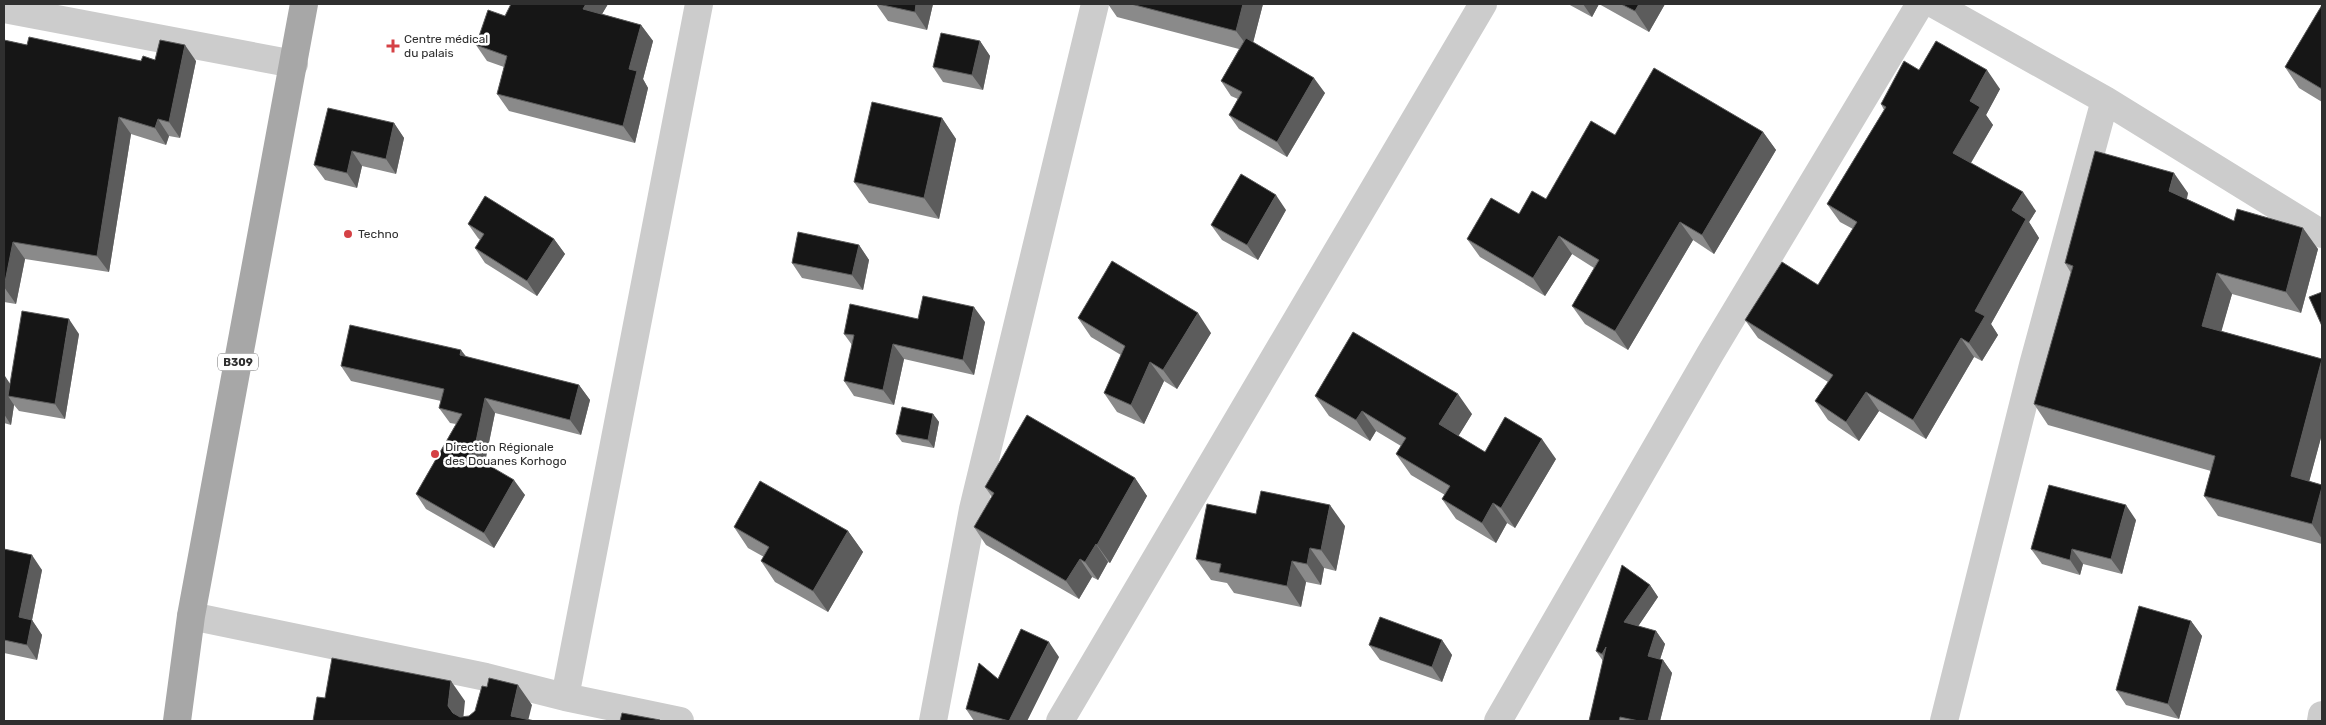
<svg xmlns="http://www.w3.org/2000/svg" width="2326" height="725" font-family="Rubik,sans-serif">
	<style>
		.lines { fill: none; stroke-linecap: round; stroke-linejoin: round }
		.minor { stroke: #ccc; stroke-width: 28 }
		.primary { stroke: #a7a7a7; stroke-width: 28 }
		.wall { fill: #8a8a8a }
		.shaded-wall { fill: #5c5c5c }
		.building { fill: #161616; stroke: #5c5c5c }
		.poi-dot { fill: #d54145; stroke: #fff; stroke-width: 2 }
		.labels { text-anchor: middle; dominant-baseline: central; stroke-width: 5; stroke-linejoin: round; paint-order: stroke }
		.shield { fill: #fff; stroke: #6d6d6d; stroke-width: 1 }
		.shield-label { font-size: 11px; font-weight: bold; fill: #2f2f2f }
		.poi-label { font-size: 12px; fill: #2f2f2f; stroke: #fff; text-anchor: start }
	</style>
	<rect width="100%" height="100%" fill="#fff"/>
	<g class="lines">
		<path class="minor" d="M1934 4 2105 100 2322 234
			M4 9 294 64
			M191 616 486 677 565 697 680 721
			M565 697 699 4
			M933 721 973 509 1095 4
			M1060 721 1483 4
			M1498 721 1710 354 1920 4
			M1944 721 2033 365 2105 100
			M2321 721 2322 715"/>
		<path class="primary" d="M177 721 191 616 304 4"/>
	</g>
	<path class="wall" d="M608 4 602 14 641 25 653 41 643 79 648 88 635 143 509 111 497 94 504 67 487 61 476 45 505 16Z
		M876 4H933L927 30 888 21Z
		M1108 4H1263L1253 42 1325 93 1287 157 1239 129 1229 115 1238 99 1231 96 1221 81 1239 49 1117 17Z
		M1568 4H1665L1649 32 1599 4 1592 17Z
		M2322 5V102L2299 88 2285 67Z
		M4 40 27 45 141 61 155 60 196 61 180 138 169 136 166 145 131 134 109 272 25 259 16 304 4 302Z
		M980 41 990 56 983 90 943 82 933 67Z
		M1919 70 2000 89 1986 115 1993 125 1971 163 2036 211 2029 222 2039 238 1991 324 1998 335 1982 361 1974 357 1926 439 1879 411 1859 441 1828 420 1815 401 1828 382 1758 338 1745 320 1818 285 1853 229 1840 222 1827 204 1884 110 1881 104Z
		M942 118 956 139 939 219 869 203 854 182Z
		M394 123 404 138 396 174 362 166 357 188 325 180 314 165Z
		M1763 132 1776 150 1714 254 1693 240 1628 350 1585 324 1572 306 1594 268 1572 254 1545 296 1480 257 1467 239 1519 214 1546 199 1615 135Z
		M2188 193 2187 199 2234 221 2318 249 2301 313 2232 294 2221 331 2322 359V434L2309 481 2322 485V544L2218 516 2204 496 2211 471 2048 425 2034 404 2071 273 2065 263Z
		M1286 210 1258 260 1222 240 1211 225Z
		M468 224 554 239 565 254 537 296 485 263 475 248 480 240 478 238Z
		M859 245 869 260 863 290 802 278 792 263Z
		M1078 318 1211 333 1177 389 1164 381 1144 424 1117 412 1104 393 1121 355 1091 337Z
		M918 319 985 322 974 375 904 359 894 405 854 396 844 381 852 345 844 334Z
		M79 334 65 419 19 411 14 405 11 425 4 423V376L10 384Z
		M466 357 579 385 590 400 581 435 495 413 485 463 525 495 494 548 426 509 416 494 456 424 450 423 439 408 441 401 351 381 341 366Z
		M1315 396 1472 414 1458 436 1485 452 1556 459 1515 528 1507 523 1496 543 1456 519 1442 499 1445 495 1411 475 1396 454 1401 446 1376 431 1370 441 1329 416Z
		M933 414 939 422 934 448 902 442 896 434Z
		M1135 478 1147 496 1110 563 1108 562 1098 580 1092 577 1079 599 986 545 974 527 992 497 985 487Z
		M1256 514 1345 526 1336 571 1324 568 1321 585 1306 582 1301 607 1234 593 1227 583 1211 580 1196 559Z
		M2136 520 2122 574 2083 564 2080 575 2042 564 2031 549Z
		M734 527 848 531 863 552 828 612 775 582 761 561 764 557 748 548Z
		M4 549 42 570 32 620 42 635 37 660 4 653Z
		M1650 585 1658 597 1638 626 1656 631 1665 644 1660 659 1663 660 1672 673 1660 721H1589L1603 661 1596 651Z
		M2191 621 2202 636 2179 719 2126 705 2116 690Z
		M1442 640 1452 655 1442 682 1380 660 1369 645Z
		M1059 657 1027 721H974L966 709 998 679Z"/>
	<path class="shaded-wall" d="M586 4H608L595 26 583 9Z
		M916 4H933L927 30 915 12Z
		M1243 4H1263L1251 51 1236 31Z
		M1583 4H1599L1592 17Z
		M1639 4H1665L1649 32 1635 11Z
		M641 25 653 41 643 79 648 88 635 143 623 126 629 69Z
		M980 41 990 56 983 90 972 75Z
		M185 45 196 61 180 138 169 122Z
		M1987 70 2000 89 1986 115 1993 125 1966 171 1953 153 1970 101Z
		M1314 78 1325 93 1287 157 1277 142Z
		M119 117 131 134 109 272 97 256Z
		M942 118 956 139 939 219 924 198Z
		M158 119 169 136 166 145 155 128Z
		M394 123 404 138 396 174 386 159Z
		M1763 132 1776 150 1714 254 1702 235Z
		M352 151 362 166 357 188 347 173Z
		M2174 173 2188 193 2183 212 2169 191Z
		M2023 192 2036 211 2029 222 2039 238 1991 324 1998 335 1982 361 1969 343 1975 311 2012 210Z
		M1276 195 1286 210 1258 260 1247 245Z
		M1680 222 1693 240 1628 350 1615 331Z
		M2303 228 2318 249 2301 313 2286 292Z
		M1559 236 1572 254 1545 296 1533 278Z
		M554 239 565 254 537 296 527 281Z
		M13 242 25 259 16 304 4 287Z
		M859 245 869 260 863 290 852 275Z
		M2217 273 2232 294 2217 347 2202 326Z
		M974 307 985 322 974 375 963 360Z
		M1198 313 1211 333 1177 389 1163 370Z
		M69 319 79 334 65 419 55 404Z
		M1961 338 1974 357 1926 439 1913 420Z
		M893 344 904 359 894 405 883 390Z
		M461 350 472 364 460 355Z
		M2322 360V434L2305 497 2291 476Z
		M1150 362 1164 381 1144 424 1131 405Z
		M5 376 16 393 8 396 14 405 11 425 4 414V381Z
		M579 385 590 400 581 435 570 420Z
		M1866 392 1879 411 1859 441 1846 422Z
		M1458 394 1472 414 1453 445 1439 424Z
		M485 398 495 413 483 471 473 456Z
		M1362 411 1376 431 1370 441 1356 420Z
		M933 414 939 422 934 448 928 440Z
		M1542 439 1556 459 1515 528 1501 508Z
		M1135 478 1147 496 1110 563 1097 545Z
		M514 480 525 495 494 548 484 533Z
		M2322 487V539L2312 524Z
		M1493 503 1507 523 1496 543 1482 523Z
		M1330 505 1345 526 1336 571 1321 550Z
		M2126 505 2136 520 2122 574 2111 559Z
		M848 531 863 552 828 612 813 591Z
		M1096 544 1108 562 1098 580 1085 562Z
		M1310 548 1324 568 1321 585 1307 564Z
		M2072 549 2083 564 2080 575 2070 560Z
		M32 555 42 570 32 620 42 635 37 660 27 645 19 617Z
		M1080 559 1092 577 1079 599 1066 581Z
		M1292 561 1306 582 1301 607 1287 586Z
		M1650 585 1658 597 1633 634 1624 622Z
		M2191 621 2202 636 2179 719 2168 704Z
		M1656 631 1665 644 1657 669 1648 656Z
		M1442 640 1452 655 1442 682 1432 667Z
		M1049 642 1059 657 1027 721H1009Z
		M1606 647 1611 666 1602 654Z
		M1663 660 1672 673 1660 721H1648Z
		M451 681 465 701 463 721H459L448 706Z
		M518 685 532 705 528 721 511 716Z"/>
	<path class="building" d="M511 4H586L583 9 641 25 629 69 637 71 623 126 497 94 507 56 476 45 488 10 505 16Z
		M878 4H916L915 12Z
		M1131 4H1243L1236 31Z
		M1621 4H1639L1635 11Z
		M2322 5V89L2285 67Z
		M941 33 980 41 972 75 933 67Z
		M29 37 141 61 143 56 155 60 160 40 185 45 169 122 158 119 155 128 119 117 97 256 13 242 4 287V40L27 45Z
		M1246 38 1314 78 1277 142 1229 115 1242 92 1221 81Z
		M1936 41 1987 70 1970 101 1980 107 1953 153 2023 192 2012 210 2026 219 1975 311 1985 316 1969 343 1961 338 1913 420 1866 392 1846 422 1815 401 1833 375 1745 320 1782 262 1818 285 1857 222 1827 204 1886 107 1881 104 1904 61 1919 70Z
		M1654 68 1763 132 1702 235 1680 222 1615 331 1572 306 1599 260 1559 236 1533 278 1467 239 1491 198 1519 214 1532 191 1546 199 1591 121 1615 135Z
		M872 102 942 118 924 198 854 182Z
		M328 108 394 123 386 159 352 151 347 173 314 165Z
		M2095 151 2174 173 2169 191 2234 221 2237 209 2303 228 2286 292 2217 273 2202 326 2322 359 2291 476 2322 485V487L2312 524 2204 496 2215 456 2034 404 2073 266 2065 263Z
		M1241 174 1276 195 1247 245 1211 225Z
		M485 196 554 239 527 281 475 248 484 234 468 224Z
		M798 232 859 245 852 275 792 263Z
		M1112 261 1198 313 1163 370 1150 362 1131 405 1104 393 1125 346 1078 318Z
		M2322 292V326L2309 297Z
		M923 296 974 307 963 360 893 344 883 390 844 381 854 335 844 334 850 304 918 319Z
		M22 311 69 319 55 404 8 396Z
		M350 325 461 350 460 355 579 385 570 420 485 398 473 456 514 480 484 533 416 494 462 414 439 408 444 389 341 366Z
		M1353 332 1458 394 1439 424 1485 452 1505 417 1542 439 1501 508 1493 503 1482 523 1442 499 1450 486 1396 454 1406 438 1362 411 1356 420 1315 396Z
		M902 407 933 414 928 440 896 434Z
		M1027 415 1135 478 1097 545 1096 544 1085 562 1080 559 1066 581 974 527 994 493 985 487Z
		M760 481 848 531 813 591 761 561 769 547 734 527Z
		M2049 485 2126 505 2111 559 2072 549 2070 560 2031 549Z
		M1261 491 1330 505 1321 550 1310 548 1307 564 1292 561 1287 586 1219 572 1221 564 1196 559 1207 504 1256 514Z
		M4 549 32 555 19 617 32 620 27 645 4 640Z
		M1622 565 1650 585 1624 622 1656 631 1648 656 1663 660 1648 721H1639L1620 717 1619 721H1589L1606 647 1602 654 1596 651Z
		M2139 606 2191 621 2168 704 2116 690Z
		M1380 617 1442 640 1432 667 1369 645Z
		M1021 629 1049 642 1009 721 966 709 979 663 998 679Z
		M332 658 451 681 448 706 453 713 460 717 469 716 475 711 482 686 487 687 489 678 518 685 511 716 535 721H313L317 697 325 698Z
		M622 713 660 720V721H620Z"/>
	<g class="poi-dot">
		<path d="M390.5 38.5h5v5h5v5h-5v5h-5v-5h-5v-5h5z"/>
		<circle cx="348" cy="234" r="5"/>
		<circle cx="435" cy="454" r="5"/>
	</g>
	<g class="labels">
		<rect class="shield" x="218" y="353.5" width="40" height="17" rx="4"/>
		<g class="shield-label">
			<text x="238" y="362">B309</text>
		</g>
		<g class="poi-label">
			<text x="404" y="39">Centre médical<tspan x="404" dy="14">du palais</tspan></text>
			<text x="358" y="234">Techno</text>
			<text x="445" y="447">Direction Régionale<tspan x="445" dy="14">des Douanes Korhogo</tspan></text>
		</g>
	</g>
	<rect width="2326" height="725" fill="none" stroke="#2f2f2f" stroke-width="10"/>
</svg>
